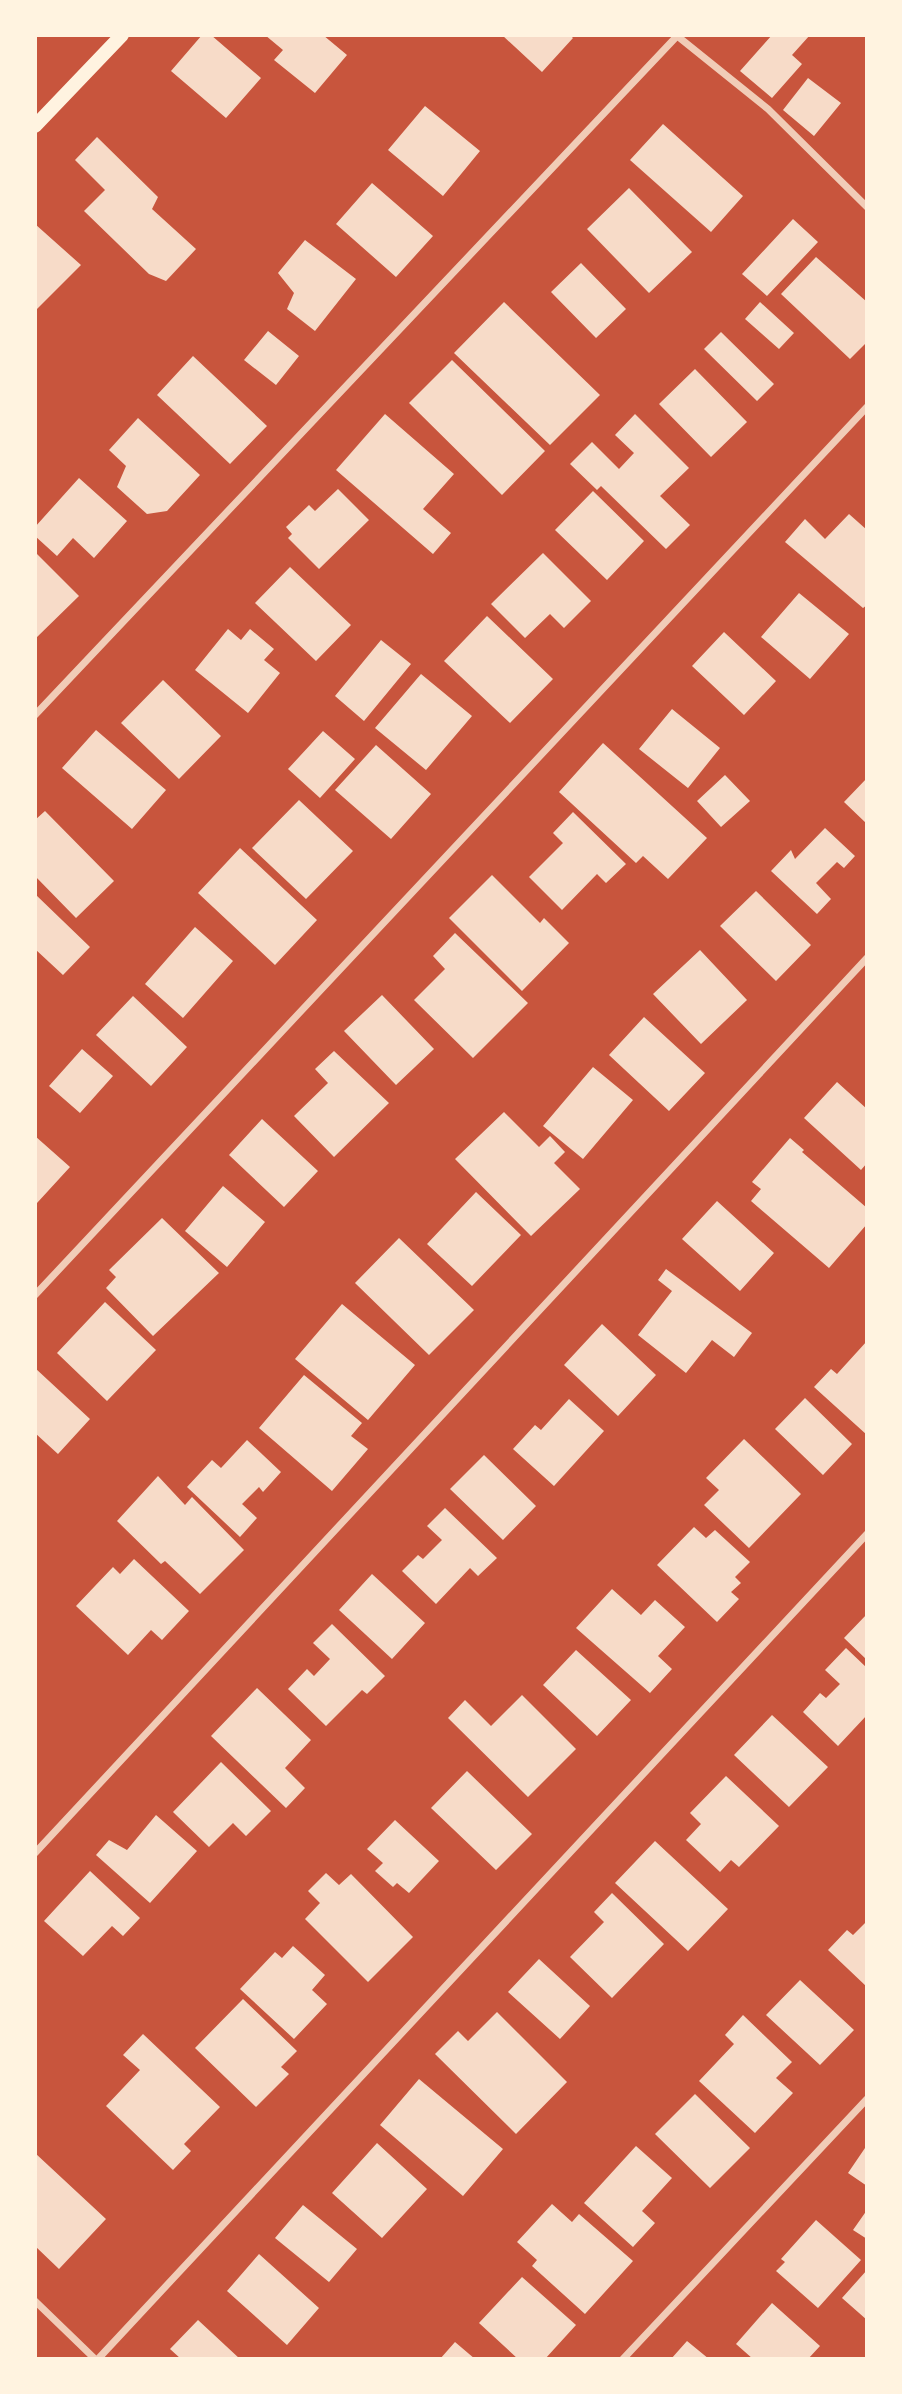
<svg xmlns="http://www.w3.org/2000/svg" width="902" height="2394" font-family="Rubik,sans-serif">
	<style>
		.building { fill: #f7dbc8 }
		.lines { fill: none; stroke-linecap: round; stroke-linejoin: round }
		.minor { stroke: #f1ccb7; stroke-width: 7 }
		.secondary { stroke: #fff3e0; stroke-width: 14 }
	</style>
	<rect width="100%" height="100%" fill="#c8553d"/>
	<path class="building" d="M202 35H211L261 78 226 118 171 71Z
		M265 35H323L347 55 315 93 274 60 283 50Z
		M502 35H570L573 38 542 72Z
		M772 35H810L792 55 802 64 772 98 740 71Z
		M808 78 841 103 814 136 783 110Z
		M425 106 480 151 443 196 388 150Z
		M663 124 743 196 711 232 630 160Z
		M97 137 158 197 152 209 196 249 166 281 149 274 84 211 105 190 75 160Z
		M372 183 433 236 396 277 336 224Z
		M629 188 692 252 649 293 587 229Z
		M793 219 818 242 767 296 742 274Z
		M35 224 81 265 35 311Z
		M305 240 356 279 315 331 287 309 294 293 278 273Z
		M816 257 867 302V342L850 359 781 294Z
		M581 263 626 309 596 338 551 292Z
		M504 302 600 395 550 445 454 353Z
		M760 302 794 333 779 349 745 319Z
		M268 331 299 356 276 385 244 360Z
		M721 332 774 384 757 401 704 349Z
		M193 356 267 426 230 464 157 395Z
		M452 360 545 451 502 495 409 403Z
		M695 369 747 422 711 457 659 404Z
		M385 414 454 474 423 509 451 533 433 554 336 470Z
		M635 414 689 468 660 496 690 525 666 549 601 486 597 490 570 464 592 442 619 469 634 453 615 435Z
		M138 418 200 475 167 511 147 514 117 487 126 466 109 450Z
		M79 478 127 521 94 558 73 538 57 556 35 536V527Z
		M338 489 369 520 319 569 288 538 292 534 286 527 309 505 315 511Z
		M593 491 644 541 607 580 555 530Z
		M849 514 867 530V605L863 608 785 542 805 519 825 539Z
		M35 552 79 596 35 639Z
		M543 553 591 601 564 628 550 614 525 638 491 604Z
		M290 567 351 625 316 661 255 603Z
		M799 593 849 634 810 679 761 637Z
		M487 616 553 679 510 723 444 661Z
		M228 629 241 640 250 629 274 649 264 660 280 673 248 713 195 670Z
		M724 632 776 681 744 715 692 666Z
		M381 640 411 664 364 721 335 696Z
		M421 674 472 716 426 770 375 728Z
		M163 680 221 736 179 779 121 723Z
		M672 709 720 748 688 788 639 749Z
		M96 730 166 790 132 829 62 768Z
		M323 731 355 759 320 798 288 769Z
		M603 743 707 838 668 879 643 856 636 863 559 792Z
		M376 745 431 794 391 839 335 790Z
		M725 775 750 801 721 827 697 801Z
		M867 778V824L844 802Z
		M299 800 353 851 306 899 252 848Z
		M45 811 114 881 76 918 35 876V820Z
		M573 812 626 864 606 883 597 874 562 910 529 877 563 843 553 833Z
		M825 828 855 856 844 868 837 862 816 883 831 899 817 914 771 871 791 850 795 859Z
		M240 848 317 920 275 965 198 893Z
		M492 875 540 923 544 918 569 943 522 991 449 918Z
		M756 891 811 945 776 981 720 926Z
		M35 894 90 947 63 975 35 949Z
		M195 927 233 961 183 1018 145 984Z
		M455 933 528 1003 473 1058 414 1000 445 969 433 956Z
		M700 950 747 1000 701 1044 653 994Z
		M382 995 434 1049 396 1085 344 1031Z
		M133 996 187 1047 151 1086 96 1035Z
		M644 1017 705 1073 669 1111 609 1055Z
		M82 1049 113 1076 80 1113 49 1086Z
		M334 1051 389 1103 334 1157 294 1116 328 1083 315 1069Z
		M593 1067 633 1100 583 1159 543 1126Z
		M837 1082 867 1109V1163L861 1170 804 1118Z
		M504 1112 539 1147 550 1136 565 1152 554 1163 580 1189 531 1236 455 1159Z
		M262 1119 318 1171 284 1207 229 1155Z
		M35 1136 70 1167 37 1203 35 1202Z
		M790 1138 804 1150 802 1152 867 1208V1224L829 1268 751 1201 761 1189 752 1182Z
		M223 1186 265 1222 227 1267 185 1231Z
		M476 1192 521 1235 472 1286 427 1244Z
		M717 1201 774 1253 740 1291 682 1239Z
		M162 1218 219 1273 153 1336 106 1288 116 1277 109 1270Z
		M399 1238 474 1310 429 1355 355 1283Z
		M666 1269 752 1333 734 1357 712 1340 686 1373 638 1335 672 1291 658 1280Z
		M105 1302 156 1350 107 1401 57 1353Z
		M342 1304 415 1365 368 1420 295 1359Z
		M602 1324 656 1375 618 1416 564 1365Z
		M867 1341V1435L814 1387 831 1369 837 1374Z
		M35 1368 90 1419 58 1454 35 1433Z
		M304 1375 362 1423 351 1436 368 1449 332 1491 259 1428Z
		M805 1398 852 1444 823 1475 775 1429Z
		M569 1399 604 1431 554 1486 513 1449 535 1425 541 1430Z
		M744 1439 801 1494 749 1548 704 1505 719 1490 706 1478Z
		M247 1440 281 1472 263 1492 259 1487 242 1504 257 1518 240 1537 187 1487 212 1460 221 1468Z
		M484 1455 536 1506 503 1540 450 1489Z
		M158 1476 185 1505 192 1497 244 1550 200 1594 165 1561 161 1564 117 1521Z
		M445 1508 497 1558 478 1576 470 1568 436 1604 402 1571 418 1555 423 1559 442 1540 427 1526Z
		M694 1527 706 1538 715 1530 750 1562 735 1577 741 1583 731 1592 739 1599 717 1622 657 1565Z
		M134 1559 189 1611 162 1640 151 1630 128 1655 76 1606 113 1567 120 1574Z
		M372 1574 425 1623 392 1659 339 1610Z
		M612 1589 641 1615 655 1600 685 1627 658 1656 672 1669 650 1693 576 1628Z
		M867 1614V1660L844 1638Z
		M332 1624 385 1676 367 1694 362 1690 326 1726 288 1689 307 1669 314 1676 330 1659 313 1643Z
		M846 1648 867 1668V1715L838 1746 803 1712 820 1693 826 1698 840 1684 825 1670Z
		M576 1650 631 1700 597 1736 543 1685Z
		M257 1688 311 1740 285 1768 305 1788 286 1808 211 1736Z
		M522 1695 576 1749 528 1797 448 1718 465 1700 491 1726Z
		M772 1715 828 1767 789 1807 734 1755Z
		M221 1762 271 1811 246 1836 233 1823 209 1847 173 1812Z
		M467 1771 532 1834 496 1870 431 1808Z
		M726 1776 779 1826 739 1867 731 1860 720 1872 686 1840 701 1824 690 1813Z
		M156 1815 197 1851 150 1903 96 1855 109 1840 127 1850Z
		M395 1820 439 1861 409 1893 397 1883 393 1887 375 1871 383 1863 367 1849Z
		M655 1841 728 1909 688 1951 615 1883Z
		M90 1871 140 1918 123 1936 112 1926 83 1956 44 1921Z
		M326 1873 339 1885 351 1874 413 1937 368 1982 305 1919 320 1903 308 1891Z
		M612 1893 664 1944 612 1998 570 1957 604 1922 594 1912Z
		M867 1921V1987L828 1950 847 1930 853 1935Z
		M293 1946 325 1975 312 1990 327 2004 294 2039 240 1989 275 1952 282 1958Z
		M539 1959 590 2006 560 2039 508 1992Z
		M800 1980 854 2030 820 2065 766 2015Z
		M243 1999 297 2051 281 2067 289 2074 256 2107 195 2048Z
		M497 2012 567 2082 516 2134 435 2054 458 2031 468 2041Z
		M743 2015 792 2062 776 2078 793 2093 755 2133 699 2081 734 2044 725 2035Z
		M143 2034 220 2107 184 2144 191 2151 173 2170 106 2106 140 2070 123 2055Z
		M419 2079 503 2149 463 2196 380 2125Z
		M695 2094 750 2148 710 2188 655 2134Z
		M377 2143 427 2189 382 2238 332 2193Z
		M636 2146 672 2178 642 2211 655 2223 633 2247 584 2203Z
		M865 2148 867 2149V2186L848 2173Z
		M35 2153 106 2219 59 2269 35 2246Z
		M552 2204 572 2222 579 2214 633 2261 585 2314 532 2266 537 2260 517 2242Z
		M303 2205 357 2249 329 2282 275 2238Z
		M867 2210V2239L853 2230Z
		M816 2220 861 2260 818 2308 776 2271 785 2262 781 2259Z
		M259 2254 319 2308 287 2345 227 2291Z
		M867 2270V2320L842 2298Z
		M522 2277 576 2325 545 2359H518L479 2323Z
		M772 2303 820 2346 808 2359H753L736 2344Z
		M198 2320 240 2359H181L170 2349Z
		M687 2341 709 2359H671Z
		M455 2342 475 2359H440Z"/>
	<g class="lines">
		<path class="minor" d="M676 35 768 109 867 207
			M35 715 678 35
			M35 1295 867 407
			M35 1853 867 958
			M35 2301 95 2359
			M98 2359 867 1534
			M623 2359 867 2099"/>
		<path class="secondary" d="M35 126 122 35"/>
	</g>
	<rect width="902" height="2394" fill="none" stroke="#fff3e0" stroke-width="74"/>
</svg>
